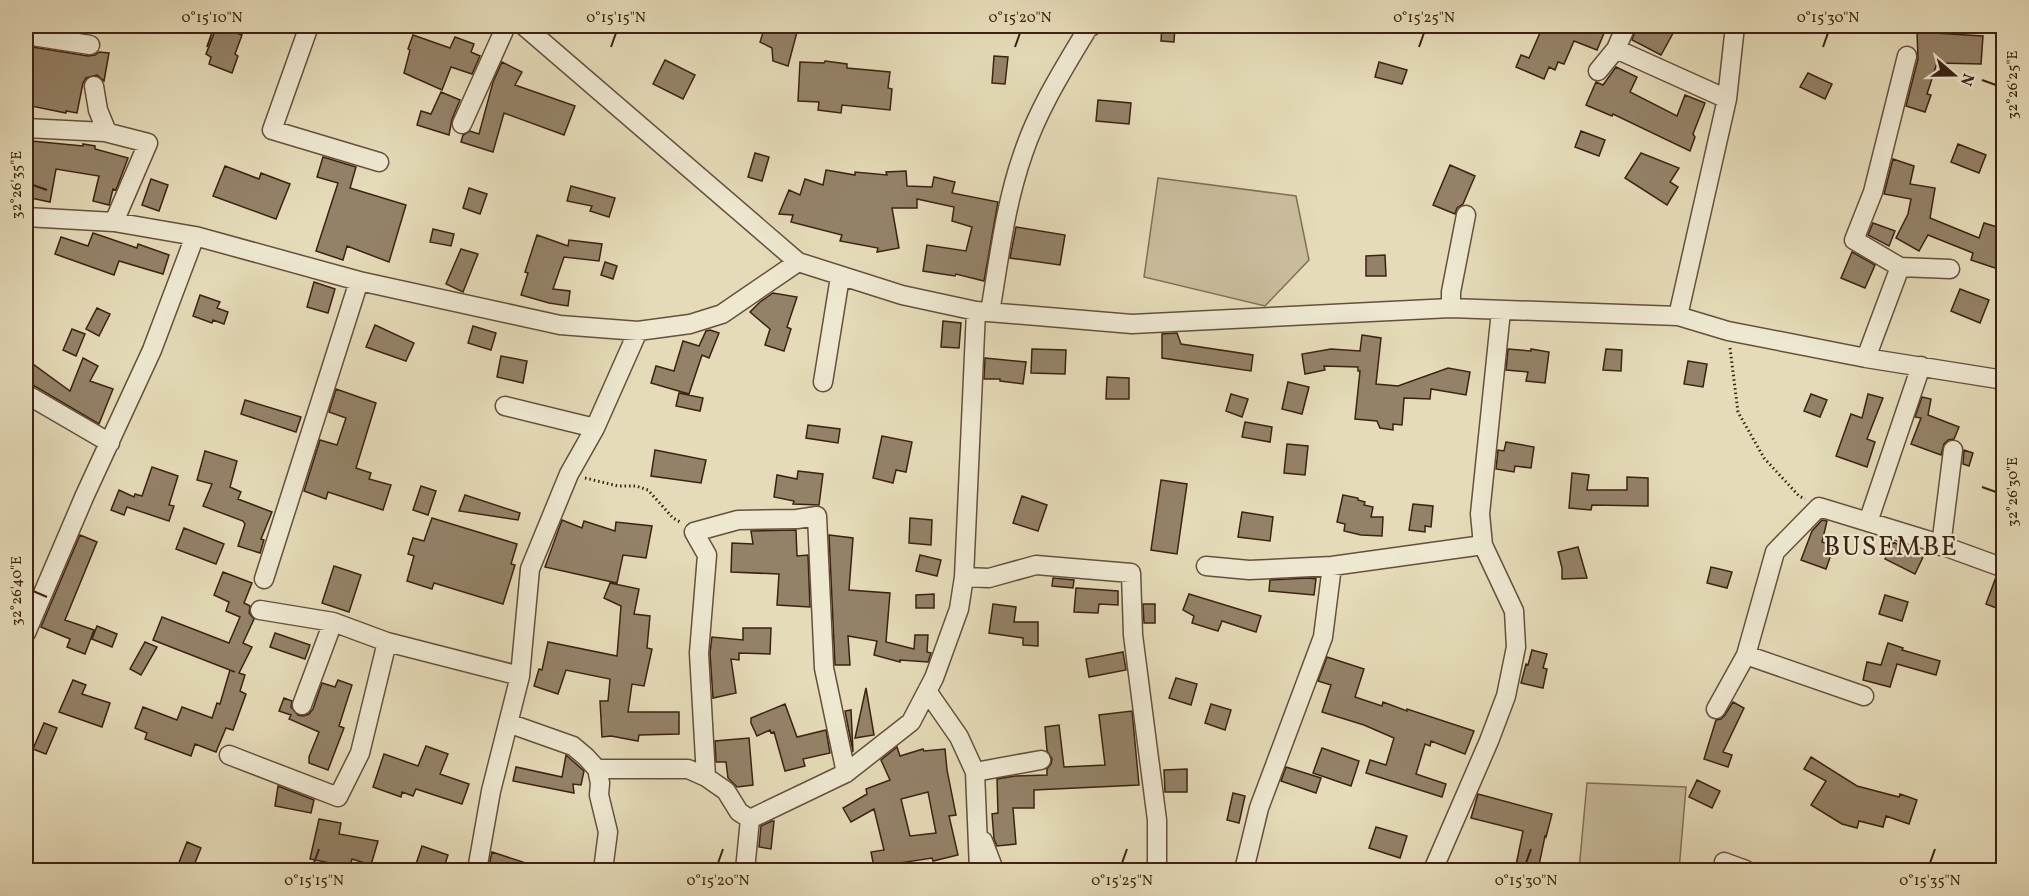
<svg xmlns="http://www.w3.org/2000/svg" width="2029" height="896" font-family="Vollkorn,serif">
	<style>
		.green { fill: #c8bc9c; stroke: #826f57; stroke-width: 1.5 }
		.building { fill: #948268; stroke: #3c2212; stroke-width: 1.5; fill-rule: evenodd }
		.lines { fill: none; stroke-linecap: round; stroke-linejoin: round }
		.minor-casing { stroke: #66503c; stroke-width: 21 }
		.path { stroke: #3c2212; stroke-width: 3; stroke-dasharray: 1.5 3; stroke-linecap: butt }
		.minor { stroke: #eee8d1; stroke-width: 18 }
		.ticks { fill: none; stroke: #3c2212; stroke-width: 2 }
		.labels { text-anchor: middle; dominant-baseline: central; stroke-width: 4.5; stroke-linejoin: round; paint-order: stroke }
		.quarter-label { font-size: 27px; letter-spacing: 1.5px; fill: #3c2212; stroke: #eee8d1 }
		.neatline { fill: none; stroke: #3c2212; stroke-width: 2 }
		.ticks-label { font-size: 15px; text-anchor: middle; fill: #3c2212 }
	</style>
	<rect width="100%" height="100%" fill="#e5dbb8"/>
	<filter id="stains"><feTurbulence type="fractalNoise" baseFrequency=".00333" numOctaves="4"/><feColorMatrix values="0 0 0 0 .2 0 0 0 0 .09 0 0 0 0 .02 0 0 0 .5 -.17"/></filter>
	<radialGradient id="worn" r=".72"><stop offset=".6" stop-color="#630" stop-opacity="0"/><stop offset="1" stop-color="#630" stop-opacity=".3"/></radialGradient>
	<path class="green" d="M1158 178 1296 196 1309 260 1265 306 1144 277Z
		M1587 783 1686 787 1679 870H1579Z"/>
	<path class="building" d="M217 26 242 35 235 54 238 56 232 73 209 64 211 57 206 54Z
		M765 26H773L797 32 788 66 773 61 772 48 760 42Z
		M1162 26H1175L1174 42 1161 41Z
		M1543 26H1607L1597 50 1574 41 1564 64 1558 62 1555 70 1549 67 1544 79 1516 67 1521 55 1529 58Z
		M1637 26H1677L1661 55 1632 40Z
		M1917 32 1983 36 1981 64 1937 63 1927 94 1931 95 1925 112 1906 106 1918 59Z
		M413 35 450 48 455 37 474 44 471 52 480 56 472 74 451 67 442 90 404 73 410 50 408 49Z
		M26 46 88 56 95 55 99 52 109 53 104 81 97 75 86 78 83 83 77 113 66 111V113L26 105Z
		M994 56 1008 57 1005 84 992 83Z
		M665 60 695 75 683 99 653 84Z
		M825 61 847 64V68L890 72 888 88 892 89 890 110 842 105 841 113 818 110 819 102 798 101 800 62 824 63Z
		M502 62 522 72 515 85 575 106 564 135 504 113 493 152 461 142 463 135 470 131 479 134 493 82Z
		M1379 62 1407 70 1402 84 1375 77Z
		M1616 67 1637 77 1630 92 1677 116 1685 95 1705 103 1693 134 1695 137 1690 151 1613 114 1612 116 1586 105 1596 82 1603 85Z
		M1808 73 1832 84 1825 99 1800 87Z
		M441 92 460 100 452 119 449 135 417 125 421 111 431 114Z
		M1098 100 1131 103 1129 124 1096 121Z
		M1581 131 1605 140 1599 156 1575 147Z
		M31 141 83 146V144L95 146V149L128 158 116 190 113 189 109 205 93 201 99 176 56 169 50 202 26 197V171H27Z
		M1958 144 1986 155 1979 173 1951 162Z
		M755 153 769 157 762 181 748 177Z
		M1641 153 1679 168 1670 182 1678 187 1667 205 1625 178Z
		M323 157 356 167 350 188 406 205 389 262 347 246 343 260 316 251 338 183 317 177Z
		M1893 159 1914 166 1910 184 1935 188 1930 218 1979 238 1984 223 2004 229V271L1971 260 1973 253 1928 235 1919 251 1896 238 1908 214 1911 199 1884 194Z
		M1450 165 1475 176 1463 204 1457 208 1455 214 1433 205Z
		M225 166 259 179 261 173 290 184 276 219 213 196Z
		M826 170 855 175V172L887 175 886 172 906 171 907 186 932 187 934 177 955 182 952 193 998 202 984 281 956 274 955 276 923 271 927 245 966 251 972 227 952 221 954 207 917 199V208H892L899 248 877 252 878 248 840 241 842 235 791 222 793 215 779 214 789 190 800 195 805 179 823 185Z
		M151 179 168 185 159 211 142 205Z
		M571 186 615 198 609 217 590 211 592 206 567 201Z
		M469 188 487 194 480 214 463 208Z
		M1873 223 1895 231 1889 246 1868 235Z
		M1016 227 1065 235 1060 265 1010 258Z
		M433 229 454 234 451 246 430 242Z
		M93 233 137 248 138 244 169 255 163 274 119 261 114 275 55 254 61 237 88 246Z
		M537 235 568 246 569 240 602 244 599 261 564 257 553 289 570 291 568 306 549 303 521 295 528 273 525 272Z
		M461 249 478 254 463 292 446 284Z
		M1852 252 1875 265 1865 288 1841 278Z
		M1385 255 1386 276H1366V256Z
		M605 262 617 266 613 279 601 275Z
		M314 282 335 289 328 313 307 307Z
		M1960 289 1989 300 1980 323 1951 311Z
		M773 293 797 297 787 327 791 329 784 351 765 345 770 329 750 312 760 302Z
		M200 295 220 302 217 308 228 312 224 324 213 320 212 323 193 316Z
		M97 308 110 314 99 336 86 329Z
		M943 321 961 323 959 348 941 347Z
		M375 325 414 343 406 361 366 347Z
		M473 326 496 333 491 350 468 343Z
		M72 329 85 334 76 356 63 350Z
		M710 330 719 333 709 358 702 355 689 394 651 383 656 366 674 371 683 341 699 346 706 331Z
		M1177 333 1181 344 1253 355 1251 371 1162 358V334Z
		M1362 335 1381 338 1376 384 1398 386 1448 368 1470 372 1466 395 1431 389 1430 399 1404 398 1402 425 1393 424V430L1380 428 1377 421 1355 419 1360 371H1358V367L1324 366 1325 370 1305 374 1302 354 1331 349 1360 351Z
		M1032 349 1066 350 1065 374 1031 373Z
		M1508 349 1531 351V349L1549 352 1545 383 1526 381 1528 372 1506 370Z
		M1606 349 1622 350 1621 371 1603 370Z
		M501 356 527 361 523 383 497 377Z
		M83 358 98 366 90 381 113 389 99 424 26 381V359L70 391Z
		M985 358 1026 362 1023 384 1000 381V379H984Z
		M1688 361 1707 364 1703 387 1684 384Z
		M1107 377 1129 378V399H1106Z
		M1288 382 1309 387 1302 414 1282 409Z
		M336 389 376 403 356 468 371 473 369 479 391 485 383 510 328 492 326 499 304 491 320 440 337 445 346 418 329 412Z
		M679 393 703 398 700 411 676 406Z
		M1231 394 1248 399 1242 417 1226 411Z
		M1811 394 1827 400 1820 417 1804 411Z
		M1868 394 1883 398 1867 439 1875 442 1867 467 1836 456 1851 414 1862 418Z
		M1922 397 1931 399 1928 415 1959 427 1954 439 1948 440 1944 444 1941 455 1911 444 1921 418 1915 417Z
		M245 400 301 417 296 432 241 414Z
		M1245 422 1272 427 1270 442 1242 437Z
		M808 425 840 429 838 443 806 438Z
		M882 436 912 442 906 472 896 470 893 483 873 478Z
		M1506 442 1534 447 1531 468 1515 466 1514 472 1496 469 1498 450 1504 451Z
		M1287 444 1308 446 1305 475 1284 473Z
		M655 450 706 460 701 483 651 476Z
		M1964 450 1973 453 1969 466 1963 464Z
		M205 451 237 461 230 487 241 492 238 499 272 512 261 539 264 540 260 553 238 546 245 524 243 521 203 506 212 484 197 480Z
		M152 467 178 476 169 505 174 506 169 521 127 507 124 515 111 510 119 490 134 497 135 494 142 496Z
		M798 471 823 474 819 505 793 504 794 501 774 497 777 475 797 479Z
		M1572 473 1589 475 1587 490H1627V477L1648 478V506L1592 505 1591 510 1569 508Z
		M1161 480 1187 484 1177 554 1151 550Z
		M421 486 436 491 428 515 413 510Z
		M465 495 520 513 518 520 459 511Z
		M1343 495 1358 498V500L1365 502 1364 505 1373 507 1371 517H1383L1382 536 1361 535 1344 531 1345 524 1337 522Z
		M1022 496 1047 505 1038 531 1013 523Z
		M1413 504 1433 506 1431 527 1425 526V532L1409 530Z
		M1242 512 1273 517 1270 541 1238 537Z
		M432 518 517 544 511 564 515 565 503 604 434 583 432 589 407 581 414 556 408 554 413 538 424 541Z
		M910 518 932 520 931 545 909 543Z
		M562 520 582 528 584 521 615 531 616 522 652 526 646 558 623 555 617 583 545 567Z
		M1822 520 1827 521 1822 542 1834 546 1826 569 1801 560 1812 531Z
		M184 528 224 544 216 564 176 549Z
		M796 530 797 556 808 555 810 607 777 605 779 574 731 572 732 543 753 544 751 531Z
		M80 535 97 542 65 620 94 630 85 654 67 647 70 639 41 627Z
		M829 535 853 538 849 590 890 593 886 642 914 649 915 635H928L927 652 931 653 928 662 900 660V662L874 655 877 641 848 636 850 665H835Z
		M1893 542 1923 557 1915 574 1885 559Z
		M1578 547 1587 578 1562 579V568L1558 552Z
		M920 555 941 560 937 576 916 571Z
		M334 566 361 575 349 612 322 603Z
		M1711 567 1732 572 1727 588 1707 583Z
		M223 572 252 583 244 603 250 606 249 613 254 619 243 643 252 647 239 673 245 675 240 691 246 694 233 730 226 728 216 752 195 744 191 756 145 739 147 733 135 728 143 707 177 720 182 707 212 718 217 703 220 704 230 670 235 672 153 640 162 617 229 643 240 617 226 611 229 602 214 595Z
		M1996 577 2004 579V611L1986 604Z
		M1053 578 1074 580 1073 588 1052 586Z
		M1308 578 1316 579 1314 595 1269 591 1270 580Z
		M610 583 639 589 634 614 650 616 647 648 652 649 644 686 632 684 628 712H679V734L639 735 638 741 611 736 602 737 600 701H608L610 679 566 670 558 694 534 686 539 669 542 670 548 642 617 656 621 606 604 598Z
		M1076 588 1118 591V605L1099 604 1098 613 1074 612Z
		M934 594V608H916V595Z
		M1189 594 1261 616 1256 632 1222 621 1218 631 1192 623 1194 616 1183 610Z
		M1885 595 1908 602 1902 621 1879 614Z
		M993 604 1016 607 1014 622H1038V646L1023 645V638L989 633Z
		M1143 604H1155V623H1144Z
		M97 626 117 634 112 647 92 639Z
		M743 628H771L770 654 739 653V660L731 659 736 693 713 698 710 653 712 637 743 640Z
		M275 633 310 645 305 659 270 647Z
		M145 642 157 647 141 675 130 669Z
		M1888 643 1903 648 1902 650 1940 661 1936 675 1897 664 1890 687 1863 680 1867 662 1881 665Z
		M1532 650 1547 654 1543 668 1547 669 1543 688 1521 683 1526 664 1528 665Z
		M1123 652 1126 670 1089 677 1086 659Z
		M1327 657 1364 669 1355 697 1382 706 1383 702 1407 711V709L1474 731 1465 754 1431 741 1430 746 1425 744 1416 774 1446 784 1442 797 1366 773 1370 760 1386 765 1394 738 1364 725 1322 712 1331 685 1318 681Z
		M1176 678 1197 684 1191 705 1169 698Z
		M73 680 86 685 82 694 110 703 102 727 59 712Z
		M338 680 352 685 339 726 344 728 328 770 309 763V757L319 732 289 719 291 715 279 711 284 698 292 701 291 707 298 715 303 716 309 714 313 709 322 683 335 687Z
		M866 688 874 735 855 738Z
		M1733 702 1744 708 1723 752 1732 755 1728 767 1704 759 1716 720 1721 719 1725 715Z
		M785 704 797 737 826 730 830 753 803 759 805 766 785 771 774 732 771 733 770 730 757 736 751 723V718Z
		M1211 704 1231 710 1225 730 1205 723Z
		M851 710 853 752 845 711Z
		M1132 711 1139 785 1034 790V808H1013L1016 844 997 846 994 839 992 814 998 813 997 779 1015 776 1047 775V769L1051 764 1052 759 1047 751 1045 727 1059 725 1064 767 1105 765 1099 715Z
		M44 723 57 728 46 754 33 749Z
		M749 738 753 785 737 787 728 778 726 762H716L715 741Z
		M426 746 448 754 440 774 469 784 462 804 416 789 413 796 402 792 401 797 373 787 384 754 418 766Z
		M897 747 900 756 923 749 924 751 945 749 947 770 956 815 949 816 958 855 933 861 932 858 874 867 871 852 884 850 874 809 851 822 843 808 867 794 866 789 890 780 881 760ZM928 792 936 833 910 836 901 799Z
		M1322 748 1359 761 1351 786 1313 773Z
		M566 755 584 771 581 785 573 784 574 793 513 781 516 767 562 777Z
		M1811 757 1857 786 1899 797 1900 794 1917 800 1909 824 1886 816 1883 827 1859 821 1857 828 1842 824 1811 805 1826 781 1804 769Z
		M1286 767 1321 778 1316 793 1281 781Z
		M1187 769V792H1165L1164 770Z
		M1697 780 1720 791 1712 808 1689 797Z
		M278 786 314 800 311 813 275 806Z
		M1233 793 1245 796 1239 823 1227 820Z
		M1478 794 1552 814 1546 837 1545 836 1538 870H1515L1523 831 1471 818Z
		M319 819 341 823 339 834 378 841 371 865 352 859 350 867 310 859Z
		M772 821H774L771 849 759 847 761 826Z
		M1376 827 1407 836 1400 858 1369 848Z
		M187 842 201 848 192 870H176Z
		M422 846 448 855 443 870H414Z
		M492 852 541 868 540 870H488Z"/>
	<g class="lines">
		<g class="minor-casing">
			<path id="minor" d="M309 26 272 130 379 162
				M524 26 798 262 902 295 976 311 1132 324 1451 308 1678 316 1728 331 1866 358 2004 380
				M26 35 90 45
				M1616 49 1727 99
				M1907 56 1873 192 1854 240 1900 267 1950 269
				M1598 71 1616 49 1626 26
				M94 86 98 110 107 132
				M462 124 506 26
				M26 128 105 132 148 143 114 222
				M26 217 114 222 195 236 359 281 560 325 638 331 690 324 722 314 798 262
				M1451 308V292L1466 215
				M990 312C999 260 1005 205 1023 154 1038 109 1064 68 1088 28L1092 26
				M1678 316 1727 99 1735 26
				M1866 358 1900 267
				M823 382 840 277
				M31 397 110 443
				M505 406 595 428
				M1868 522 1921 366
				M1941 546 1953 450
				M1206 566 1249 570 1332 566 1483 545
				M964 577 989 578 1036 565 1131 573 1133 635 1157 820V870
				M264 579 359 281
				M260 610 333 622 387 642 520 676
				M26 633 85 495 152 350 195 236
				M1746 655 1864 696
				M927 691 959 737 975 772 979 870
				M302 705 333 622
				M1716 709 1746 655 1775 552 1819 507 1927 540 2004 568
				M508 723 573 746 586 757 597 769 600 783 599 795 608 832 603 870
				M229 755 338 797 360 753 387 642
				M597 769H688L706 777 726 791 739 812 750 819
				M975 772 1041 760
				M706 777 699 653 707 555 694 532 738 520 797 519 817 516 824 668 846 773
				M983 841 994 870
				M1724 862 1746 870
				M477 870 491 791 520 676 530 569 569 474 595 428 638 331
				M745 870 750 819 846 773 911 722 934 678 959 609 964 577 976 311
				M1244 870 1259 808 1323 637 1332 566
				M1433 870 1489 741 1506 696 1516 647 1514 611 1483 545 1480 514 1501 311"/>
		</g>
		<path class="path" d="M1730 348 1738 412 1764 458 1799 496 1805 499
			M585 478 618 486H636L648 490 673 518 680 522"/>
		<use href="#minor" class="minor"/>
	</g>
	<path class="ticks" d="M207 47 212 33M611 47 616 33M1015 47 1020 33M1419 47 1424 33M1823 47 1828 33M1982 80 1996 85M33 185 47 190M1982 487 1996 492M33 591 47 597M314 863 319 849M718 863 723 849M1122 863 1127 849M1526 863 1531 849M1930 863 1935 849"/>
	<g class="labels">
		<g class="quarter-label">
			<text x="1891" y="548">BUSEMBE</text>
		</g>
	</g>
	<rect width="2029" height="896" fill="none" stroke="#e5dbb8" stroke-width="66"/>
	<g transform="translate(1954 75) rotate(110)" stroke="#eee8d1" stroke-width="4.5" paint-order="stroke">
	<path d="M0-4.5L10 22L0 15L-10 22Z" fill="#3c2212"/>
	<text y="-9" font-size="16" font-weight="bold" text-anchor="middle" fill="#3c2212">N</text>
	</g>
	<rect x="33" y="33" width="1963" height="830" class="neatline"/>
	<g class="ticks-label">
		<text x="212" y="22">0°15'10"N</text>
		<text x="616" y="22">0°15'15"N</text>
		<text x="1020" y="22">0°15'20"N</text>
		<text x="1424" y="22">0°15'25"N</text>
		<text x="1828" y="22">0°15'30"N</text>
		<text transform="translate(2012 85) rotate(-90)" y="5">32°26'25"E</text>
		<text transform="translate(16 185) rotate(-90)" y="5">32°26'35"E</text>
		<text transform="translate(2012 492) rotate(-90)" y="5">32°26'30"E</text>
		<text transform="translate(16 591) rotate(-90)" y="5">32°26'40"E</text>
		<text x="314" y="885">0°15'15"N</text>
		<text x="718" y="885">0°15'20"N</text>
		<text x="1122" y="885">0°15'25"N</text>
		<text x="1526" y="885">0°15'30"N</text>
		<text x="1930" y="885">0°15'35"N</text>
	</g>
	<rect width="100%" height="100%" filter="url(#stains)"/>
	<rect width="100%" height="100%" fill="url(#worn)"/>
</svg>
